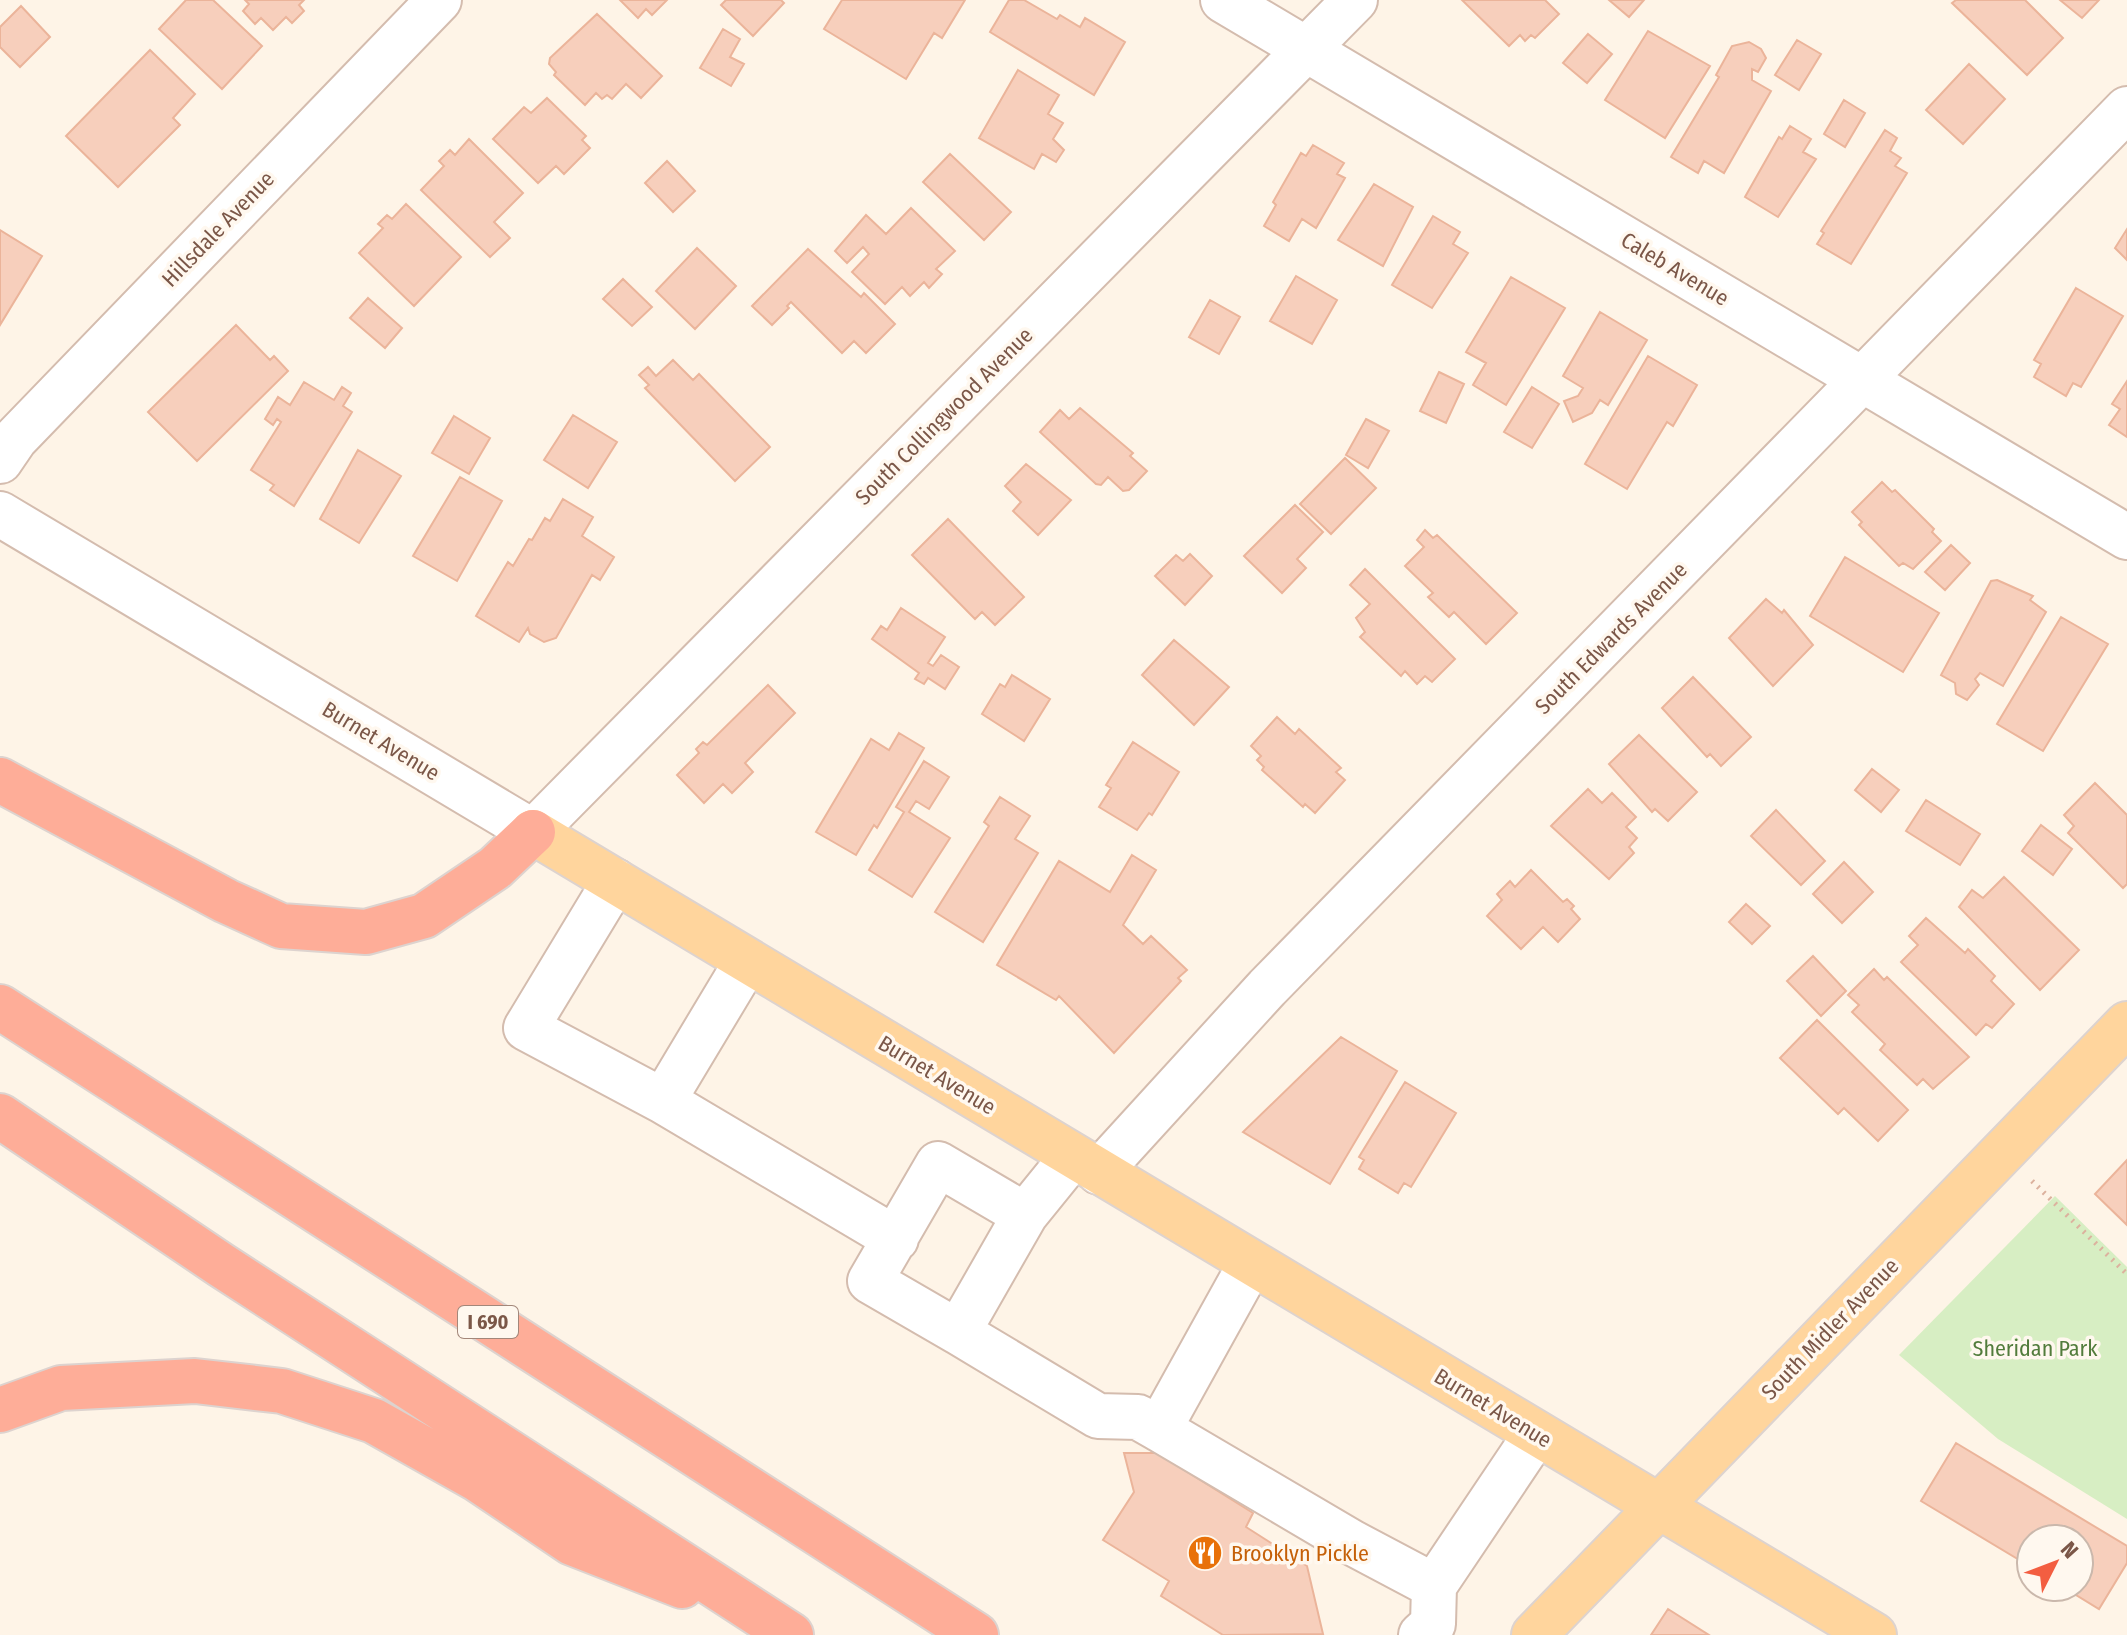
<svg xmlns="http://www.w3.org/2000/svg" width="2127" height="1635" font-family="'Fira Sans Condensed',sans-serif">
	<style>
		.green { fill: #d7eec3 }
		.building { fill: #f7cfbc; stroke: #ebb49a; stroke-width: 2 }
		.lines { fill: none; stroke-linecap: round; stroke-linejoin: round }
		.minor-casing { stroke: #d4bcae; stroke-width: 48 }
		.major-casing { stroke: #ddd3cf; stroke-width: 48 }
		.highway-casing { stroke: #ddd3cf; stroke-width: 48 }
		.path { stroke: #dcb29e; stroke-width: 5; stroke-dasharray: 2 6; stroke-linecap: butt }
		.minor { stroke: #fff; stroke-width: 44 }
		.major { stroke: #ffd59d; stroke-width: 44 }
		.highway { stroke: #fead98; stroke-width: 44 }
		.labels { text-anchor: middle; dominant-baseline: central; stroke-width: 7; stroke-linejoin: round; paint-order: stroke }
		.shield { fill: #fff8ef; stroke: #a3877a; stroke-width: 2 }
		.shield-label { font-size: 20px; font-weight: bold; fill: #7b5748 }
		.street-label { font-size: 22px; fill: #7b5748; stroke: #fff8ef }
		.park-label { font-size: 22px; fill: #527c3c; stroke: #fff8ef }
		.food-label { font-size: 22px; fill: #c56008; stroke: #fff8ef; text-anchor: start }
	</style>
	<rect width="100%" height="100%" fill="#fef4e7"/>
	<path class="green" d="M2055 1196 2127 1267V1519L1998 1439 1899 1355Z"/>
	<path class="building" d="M186 0H213L262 46 222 89 159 29Z
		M245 0H304L299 5 304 11 292 23 286 17 273 30 261 18 255 24 243 11 249 4Z
		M620 0H667L652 15 646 9 638 18Z
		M726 0H781L784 3 753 36 721 5Z
		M842 0H965L942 38 934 33 906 79 824 29Z
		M1009 0H1024L1057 19 1060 15 1080 27 1085 18 1125 42 1094 95 990 32Z
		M1462 0H1545L1559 14 1535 38 1531 35 1525 41 1520 35 1509 46Z
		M1609 0H1644L1629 17Z
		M1956 0H2025L2063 38 2027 75 1952 3Z
		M2060 0H2099L2082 18Z
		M21 6 50 37 20 67 0 47V27Z
		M597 14 662 76 641 98 626 84 612 99 607 95 602 99 596 93 585 105 554 75 556 72 549 64 550 58Z
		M723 29 740 39 730 57 744 64 731 86 700 68Z
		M1648 31 1710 66 1665 138 1605 100Z
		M1588 34 1612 54 1587 83 1563 63Z
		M1797 40 1821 54 1799 90 1775 75Z
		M1749 42 1761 49 1766 58 1758 72 1752 69V80L1771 91 1724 173 1704 161 1698 173 1671 157 1719 77 1716 75 1732 46Z
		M150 50 195 94 173 118 180 125 118 187 66 136Z
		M1969 64 2005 99 1963 144 1926 110Z
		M1018 70 1059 95 1048 114 1063 123 1053 139 1064 150 1056 162 1042 154 1034 169 979 138Z
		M547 98 586 136 582 140 590 148 564 174 556 166 538 183 493 139 524 107 531 113Z
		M1844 100 1865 113 1845 147 1824 134Z
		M1790 126 1811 139 1803 152 1816 159 1778 217 1745 197 1779 137 1782 139Z
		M1885 130 1897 138 1890 151 1901 158 1895 166 1907 173 1851 264 1817 244 1824 233 1821 231Z
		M469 139 523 193 494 222 510 238 490 257 421 190 444 166 439 161 450 150 455 155Z
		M1313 145 1344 163 1337 174 1345 178 1316 228 1302 219 1289 241 1264 226 1276 205 1273 202 1301 153 1306 156Z
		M950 154 1011 212 984 240 923 182Z
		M667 161 695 191 673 212 645 183Z
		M1374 184 1413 207 1383 266 1338 240Z
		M406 204 461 257 414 306 359 253 383 228 378 224 387 215 392 219Z
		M911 208 955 251 936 269 942 274 929 288 924 282 910 296 902 287 885 304 852 272 869 254 863 247 847 263 835 251 866 215 886 234Z
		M1433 216 1460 232 1453 244 1468 253 1432 308 1392 285Z
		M2127 229V260L2115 248Z
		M0 230 42 256 0 325Z
		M697 248 736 286 695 329 656 291Z
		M808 249 861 297 864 293 895 324 866 353 854 341 842 353 791 302 787 306 789 308 772 325 752 306Z
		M1296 276 1337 300 1312 344 1270 321Z
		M1511 277 1565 308 1506 405 1473 385 1486 363 1466 352Z
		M623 279 652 307 632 326 603 299Z
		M2076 288 2123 316 2081 387 2073 383 2066 396 2034 377 2041 364 2034 360Z
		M368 298 402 328 385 348 350 318Z
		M1210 300 1240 317 1219 354 1189 337Z
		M1600 312 1647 340 1608 405 1600 400 1592 413 1573 422 1564 401 1578 396 1583 388 1563 376Z
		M236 325 270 360 274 356 288 371 197 461 148 412Z
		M1648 356 1697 385 1673 426 1667 422 1627 489 1585 464Z
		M673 360 693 380 699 374 770 447 735 481 645 388 649 385 639 375 648 367 656 376Z
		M1439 372 1464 384 1446 423 1420 411Z
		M2127 381V437L2109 425 2120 409 2112 404Z
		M304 382 334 400 342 387 351 393 343 406 352 412 294 506 270 490 274 485 251 470 281 422 277 419 273 425 265 419 278 397 290 405Z
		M1532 387 1559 404 1532 448 1504 432Z
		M1080 408 1133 453 1130 456 1147 471 1129 490 1123 491 1108 477 1101 485 1096 484 1040 432 1060 410 1069 419Z
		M573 415 617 442 588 488 544 460Z
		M454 416 490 438 469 474 432 453Z
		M1366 419 1389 431 1368 468 1346 455Z
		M358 450 401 476 359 543 320 519Z
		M1345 458 1376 488 1331 534 1300 504Z
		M1026 464 1071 500 1038 535 1013 511 1021 502 1005 486Z
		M460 477 502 501 457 581 413 556Z
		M1882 482 1892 492 1895 490 1934 529 1932 532 1941 541 1913 569 1903 563 1899 566 1859 525 1862 522 1852 512Z
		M563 499 593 517 582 536 614 557 600 580 592 575 556 638 544 642 530 634 528 628 519 642 476 616 508 562 513 566 529 539 532 540 545 518 550 521Z
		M1295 505 1323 532 1297 559 1306 568 1282 593 1244 556Z
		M948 519 1024 597 995 625 982 612 975 619 912 555Z
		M1425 530 1433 538 1437 535 1517 613 1486 644 1454 612 1449 617 1428 597 1433 593 1405 566 1424 547 1417 540Z
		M1951 545 1970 563 1945 590 1925 572Z
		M1190 554 1212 576 1185 605 1155 576 1176 555 1183 561Z
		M1845 557 1939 613 1903 672 1810 616Z
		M1365 569 1455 659 1432 682 1425 676 1417 684 1405 671 1401 676 1360 637 1365 632 1356 618 1370 604 1350 585Z
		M1997 580 2033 596 2030 600 2046 612 2003 686 1980 673 1975 679 1979 685 1967 700 1956 694 1955 683 1941 675 1991 581Z
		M1766 599 1782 613 1784 610 1813 645 1773 686 1729 638Z
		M901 608 945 637 928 663 933 666 941 655 959 667 945 689 928 678 924 684 915 679 919 673 872 639 881 626 887 630Z
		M2061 617 2108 644 2043 751 1997 724Z
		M1174 640 1229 687 1194 725 1142 675Z
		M1012 675 1050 699 1024 741 982 714 1000 684 1005 687Z
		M1693 677 1751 737 1721 766 1710 754 1707 757 1662 708Z
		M768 685 795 713 745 763 753 772 732 793 723 784 704 803 677 775 699 753 696 749 703 742 707 745Z
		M1277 717 1295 734 1299 729 1341 768 1336 772 1345 780 1315 813 1305 804 1303 807 1262 770 1264 767 1257 760 1261 756 1251 746Z
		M899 733 924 748 877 828 874 825 856 855 816 832 871 739 889 750Z
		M1639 735 1697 792 1668 821 1655 809 1652 812 1609 764Z
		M1133 742 1179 772 1152 815 1149 813 1137 830 1099 807 1111 788 1106 785Z
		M924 761 949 777 929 809 916 801 909 812 950 838 912 897 869 870 904 812 896 807Z
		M1872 769 1899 790 1881 812 1855 790Z
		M2095 783 2127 815V884L2123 888 2068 833 2074 826 2064 815Z
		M1588 789 1602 803 1612 793 1636 817 1626 827 1637 838 1629 847 1634 853 1609 879 1551 826Z
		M1000 797 1030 816 1015 839 1038 853 983 942 935 912 989 826 984 822Z
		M1926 800 1980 834 1960 865 1906 831Z
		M1776 810 1825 861 1801 885 1751 836Z
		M2041 825 2072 849 2053 875 2022 851Z
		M1132 855 1156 870 1123 925 1143 944 1151 936 1187 970 1178 978 1181 981 1114 1053 1059 996 1056 1000 997 965 1059 861 1110 892Z
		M1844 862 1873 892 1842 923 1813 894Z
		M1531 870 1563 902 1567 899 1574 906 1571 909 1580 919 1558 942 1543 927 1521 949 1487 916 1502 900 1497 894 1510 881 1515 887Z
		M2004 877 2079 950 2040 990 1959 907 1972 890 1983 898Z
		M1746 904 1770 926 1752 944 1729 922Z
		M1926 918 1965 953 1968 949 1995 976 1991 981 2014 1004 1992 1028 1986 1024 1976 1035 1901 962 1918 945 1909 936Z
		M1813 956 1846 991 1821 1016 1787 981Z
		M1874 969 1884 980 1887 977 1969 1057 1933 1089 1923 1079 1917 1085 1880 1050 1885 1044 1852 1012 1859 1005 1848 995Z
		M1817 1020 1908 1110 1878 1141 1844 1108 1838 1114 1780 1058Z
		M1341 1037 1397 1071 1330 1184 1243 1132Z
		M1405 1082 1456 1113 1411 1187 1404 1183 1398 1193 1359 1169 1364 1160 1359 1157Z
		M2127 1160V1225L2095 1194Z
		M1956 1443 2127 1546V1563L2099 1609 2063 1587H2079V1539H2031V1567L1921 1501Z
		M1124 1453H1157L1253 1513 1246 1527 1307 1566 1323 1634 1223 1635 1161 1596 1169 1581 1103 1540 1134 1492Z
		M1668 1609 1709 1635H1651Z"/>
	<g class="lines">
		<g class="minor-casing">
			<path id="minor" d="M1223 0 2127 537
				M0 461 15 439 439 0
				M0 514 533 832 1355 0
				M615 881 526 1028 663 1101
				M747 961 663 1101 896 1239
				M1072 1157 1025 1215 958 1332 1098 1416 1138 1417 1159 1429 1351 1542 1434 1586 1536 1434
				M1099 1172 1267 988 2127 109
				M958 1332 870 1281 938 1164 1025 1215
				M1159 1429 1251 1263
				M1421 1635 1433 1624 1434 1586"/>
		</g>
		<g class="major-casing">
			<path id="major" d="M533 832 1874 1635
				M1534 1635 2127 1024"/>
		</g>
		<g class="highway-casing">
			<path id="highway" d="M0 780 226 901 281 926 366 932 424 916 495 868 533 832
				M0 1007 976 1635
				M0 1116 221 1265 791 1635
				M0 1410 61 1388 195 1381 282 1391 374 1421 477 1479 572 1543 682 1586"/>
		</g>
		<path class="path" d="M2032 1181 2127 1274"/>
		<use href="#minor" class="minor"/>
		<use href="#major" class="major"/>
		<use href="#highway" class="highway"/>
	</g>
	<defs>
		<g id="restaurant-disc" transform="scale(1.8)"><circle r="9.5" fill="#e8710a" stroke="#fff8ef"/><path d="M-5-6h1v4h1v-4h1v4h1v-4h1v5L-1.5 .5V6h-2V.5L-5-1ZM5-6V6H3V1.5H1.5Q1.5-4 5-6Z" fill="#fff"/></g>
	</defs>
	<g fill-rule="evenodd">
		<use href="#restaurant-disc" x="1205" y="1553"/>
	</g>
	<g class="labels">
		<rect class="shield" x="458" y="1306" width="60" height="32" rx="6"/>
		<g class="shield-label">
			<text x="488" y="1322">I 690</text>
		</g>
		<g class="street-label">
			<text transform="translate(218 229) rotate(-46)">Hillsdale Avenue</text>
			<text transform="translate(1675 269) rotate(31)">Caleb Avenue</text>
			<text transform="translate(944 416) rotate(-45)">South Collingwood Avenue</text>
			<text transform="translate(1611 638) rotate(-45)">South Edwards Avenue</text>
			<text transform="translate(381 741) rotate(31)">Burnet Avenue</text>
			<text transform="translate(937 1075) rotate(31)">Burnet Avenue</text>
			<text transform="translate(1830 1329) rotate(-46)">South Midler Avenue</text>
			<text transform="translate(1493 1408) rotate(31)">Burnet Avenue</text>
		</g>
		<g class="park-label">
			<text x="2035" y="1348">Sheridan Park</text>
		</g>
		<g class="food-label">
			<text x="1231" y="1553">Brooklyn Pickle</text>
		</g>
	</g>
	<g transform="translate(2055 1563) rotate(48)"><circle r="38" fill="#fff8ef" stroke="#cab8ac" stroke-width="2"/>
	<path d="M0-6L14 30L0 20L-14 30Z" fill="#f35e41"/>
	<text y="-12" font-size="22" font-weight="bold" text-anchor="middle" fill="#7b5748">N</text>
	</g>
</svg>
